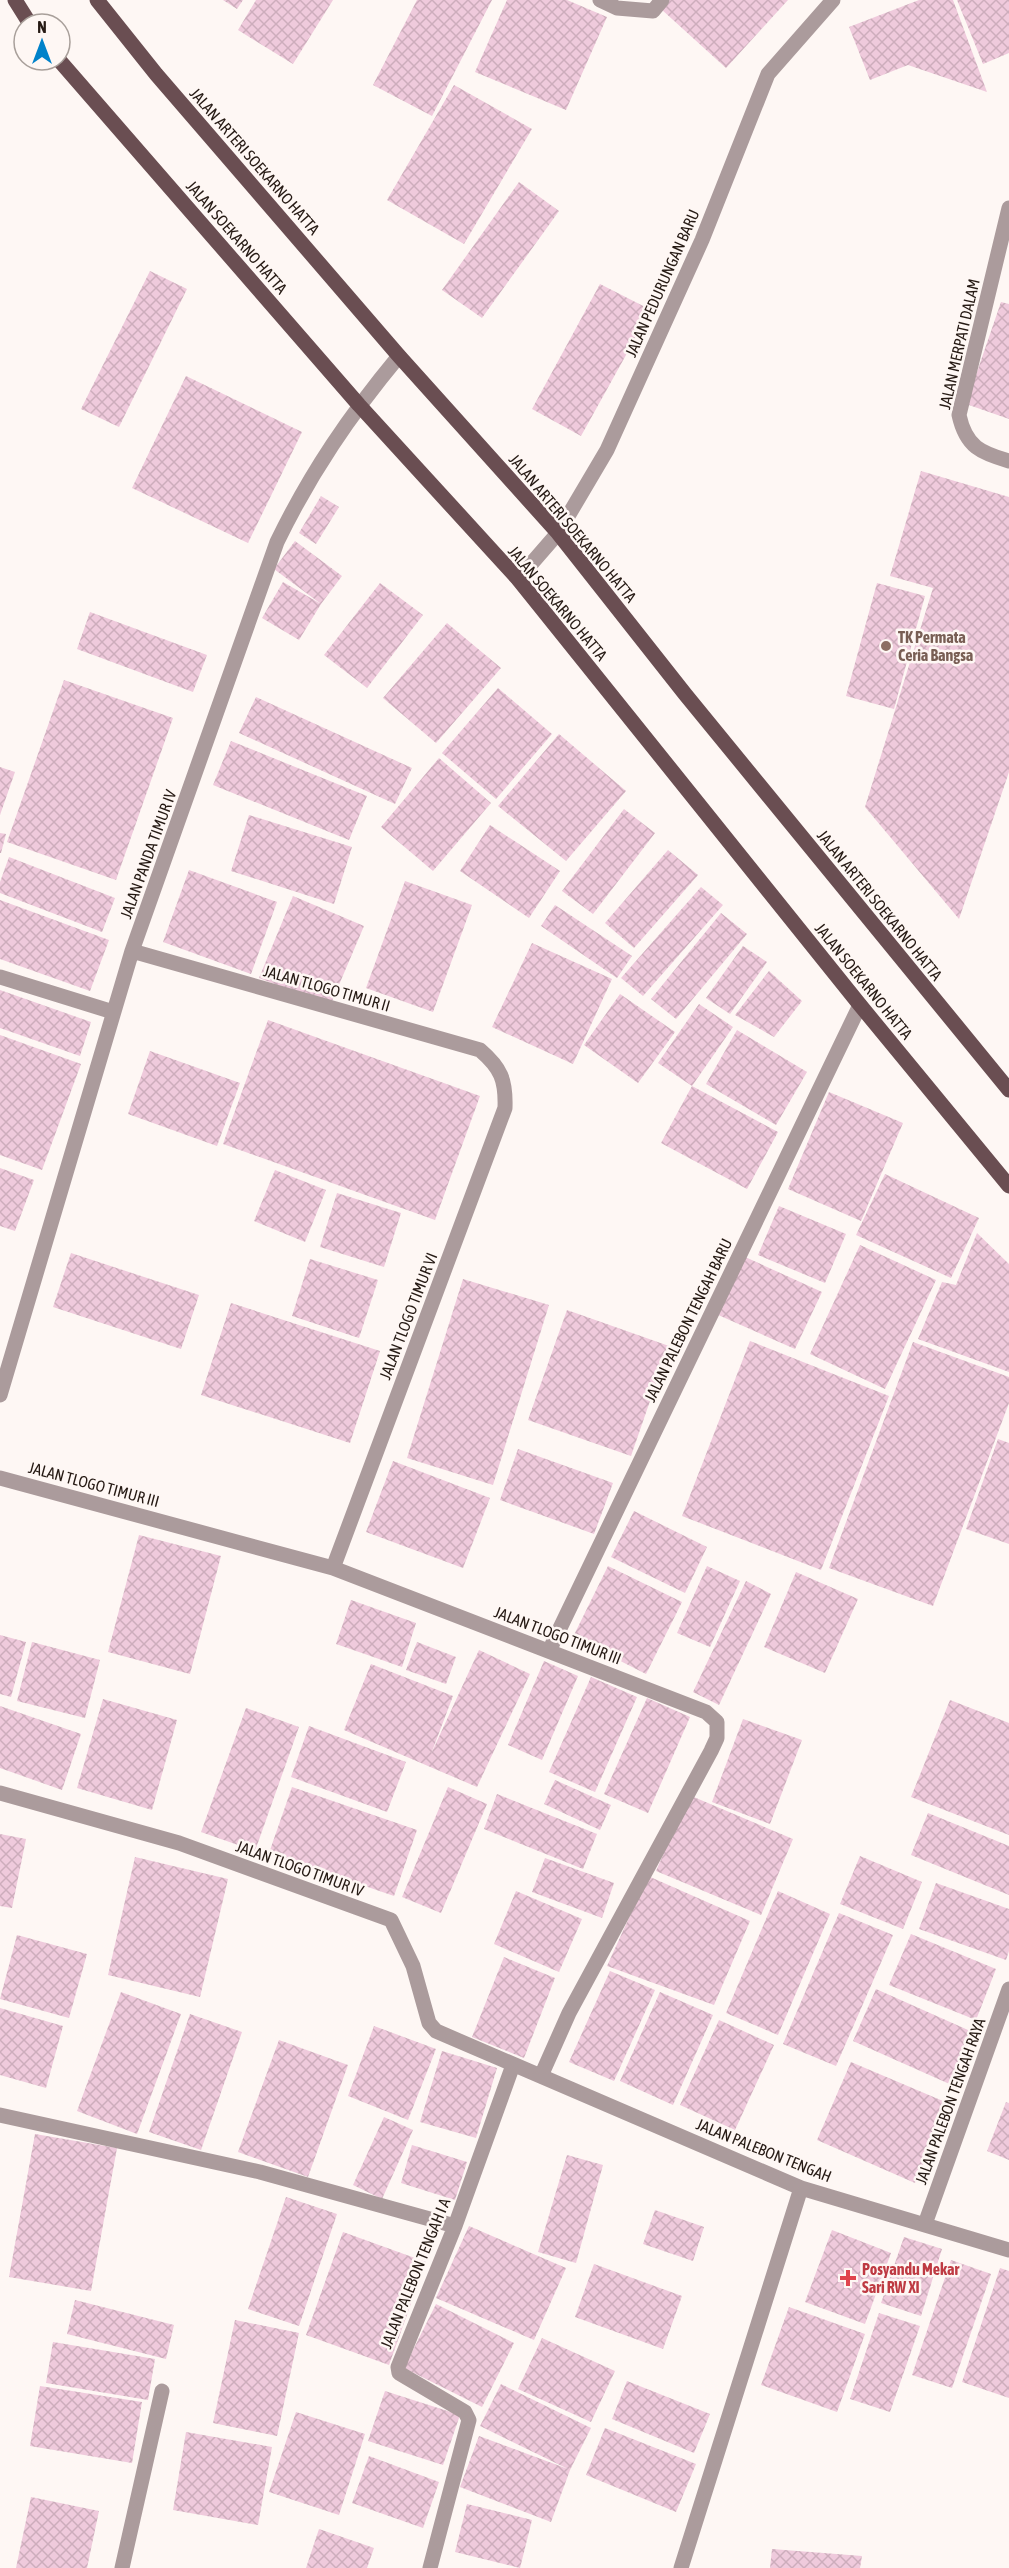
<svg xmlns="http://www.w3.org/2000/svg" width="1009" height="2568" font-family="'Asap Condensed',sans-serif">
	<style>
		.building { fill: url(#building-cross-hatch) }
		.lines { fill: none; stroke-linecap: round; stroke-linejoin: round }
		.minor { stroke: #ab9b9c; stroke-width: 15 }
		.major { stroke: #6a4e52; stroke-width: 15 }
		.education-dot { fill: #8d6e63; stroke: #fef7f4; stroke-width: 2 }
		.health-dot { fill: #e0444e; stroke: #fef7f4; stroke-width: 2 }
		.labels { text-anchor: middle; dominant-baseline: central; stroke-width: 5; stroke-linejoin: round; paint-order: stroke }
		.street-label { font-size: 16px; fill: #261a14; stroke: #fef7f4 }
		.education-label { font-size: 16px; font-weight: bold; fill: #785e54; stroke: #fef7f4; text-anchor: start }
		.health-label { font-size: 16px; font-weight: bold; fill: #be3a42; stroke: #fef7f4; text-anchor: start }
	</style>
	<defs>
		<pattern id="building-cross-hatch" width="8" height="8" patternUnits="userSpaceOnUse" patternTransform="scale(1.5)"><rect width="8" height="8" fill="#efcadc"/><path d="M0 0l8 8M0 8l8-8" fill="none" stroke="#cdadbc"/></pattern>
	</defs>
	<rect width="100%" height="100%" fill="#fef7f4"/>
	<path class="building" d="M223 0H243L237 9Z
		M256 0H333L293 64 238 30Z
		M417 0H492L432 116 373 85Z
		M507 0H567L607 17 566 110 475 72Z
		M669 0H788L726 68 661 9Z
		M919 0H953L987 92 908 65 870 80 849 27Z
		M957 0H1009V53L983 64Z
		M454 85 532 129 464 244 387 200Z
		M519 182 559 211 482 318 442 290Z
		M150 271 187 289 119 427 81 409Z
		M600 284 651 310 581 436 532 409Z
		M1001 302 1009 304V419L966 404Z
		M186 376 302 432 248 543 132 488Z
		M921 471 1009 497V772L959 919 865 807 933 588 890 576Z
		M321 496 339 507 316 544 299 533Z
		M295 541 342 576 321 604 299 640 262 618 283 582 321 604 274 569Z
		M380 583 423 615 367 688 324 655Z
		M877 583 925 596 894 709 846 696Z
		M90 612 207 655 193 692 77 649Z
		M447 623 501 668 436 743 383 698Z
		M64 680 173 718 116 880 7 842Z
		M498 688 552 734 496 799 442 753Z
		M256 697 412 768 395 804 239 733Z
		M559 734 626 791 566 861 498 806Z
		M231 741 367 796 349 840 213 785Z
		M439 758 491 803 433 871 381 827Z
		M0 767 15 772 0 815Z
		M624 809 655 833 593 914 562 891Z
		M249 815 352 847 334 904 231 871Z
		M490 825 560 871 529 918 460 871Z
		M0 833 6 834 1 853H0Z
		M668 850 698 875 634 948 605 923Z
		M9 857 115 898 102 932 0 893V882Z
		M189 870 277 902 251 974 163 942Z
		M405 881 472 905 433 1012 366 988Z
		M701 887 723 905 643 996 621 978Z
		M293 896 364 926 330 1006 259 978Z
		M0 900 109 940 90 991 0 959Z
		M555 905 632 956 617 978 541 926Z
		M721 913 747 934 676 1019 651 999Z
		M532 943 612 979 573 1064 492 1027Z
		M743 946 767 962 730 1014 706 998Z
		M769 971 802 1001 774 1037 735 1015Z
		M0 990 91 1022 80 1056 0 1028Z
		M620 994 675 1032 638 1083 584 1045Z
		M699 1004 733 1027 692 1086 778 1132 747 1189 661 1143 692 1086 658 1063Z
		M268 1020 480 1096 435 1220 223 1144Z
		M737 1030 807 1072 776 1125 706 1084Z
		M0 1035 81 1064 42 1170 0 1155Z
		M150 1051 240 1083 217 1146 128 1114Z
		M829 1092 903 1123 861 1221 788 1189Z
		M0 1168 34 1180 15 1231 0 1226Z
		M275 1170 326 1190 305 1242 254 1221Z
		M885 1174 979 1218 951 1278 856 1235Z
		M337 1193 401 1213 384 1267 320 1247Z
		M779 1206 846 1234 825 1283 758 1255Z
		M977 1233 1009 1264V1372L918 1339 942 1282 956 1285Z
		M860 1245 936 1280 885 1389 810 1354Z
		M71 1253 199 1295 181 1349 53 1307Z
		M743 1256 822 1292 795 1349 716 1314Z
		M310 1259 378 1280 359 1338 292 1316Z
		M463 1279 549 1305 493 1485 407 1458Z
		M231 1303 380 1351 350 1443 201 1395Z
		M567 1310 669 1346 631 1456 528 1420Z
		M750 1341 889 1396 821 1570 682 1516Z
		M913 1342 1009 1377V1403L933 1606 829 1568Z
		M998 1439 1009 1443V1544L966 1529Z
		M518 1449 613 1483 594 1534 500 1500Z
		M393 1461 490 1498 463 1568 366 1532Z
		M634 1511 707 1547 685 1593 611 1557Z
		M139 1535 221 1556 190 1674 108 1652Z
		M608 1566 682 1602 646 1674 573 1637Z
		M707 1566 740 1581 710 1647 677 1633Z
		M796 1572 858 1599 825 1673 764 1647Z
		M746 1581 771 1594 719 1705 693 1692Z
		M351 1600 416 1623 402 1667 336 1644Z
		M0 1635 26 1642 11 1697 0 1694Z
		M32 1642 100 1660 85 1718 17 1701Z
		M417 1642 456 1657 446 1684 406 1670Z
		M479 1650 530 1674 477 1787 344 1730 371 1664 453 1696 431 1754Z
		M544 1661 578 1676 542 1760 508 1745Z
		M591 1677 637 1697 595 1792 549 1772Z
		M647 1698 690 1717 648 1813 604 1794Z
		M103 1699 177 1720 152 1810 77 1788Z
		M950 1700 1009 1723V1835L911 1797Z
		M0 1706 81 1734 62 1790 0 1768Z
		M246 1708 299 1727 255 1851 201 1832Z
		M743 1719 802 1740 770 1824 712 1802Z
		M309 1726 406 1762 387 1812 291 1777Z
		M555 1780 611 1805 600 1830 544 1804Z
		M292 1787 417 1830 394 1896 269 1853Z
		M448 1787 487 1804 441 1913 402 1897Z
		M497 1794 597 1834 583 1869 484 1829Z
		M689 1795 793 1839 761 1915 656 1871Z
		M928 1813 1009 1846V1895L911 1855Z
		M0 1834 26 1839 12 1908 0 1906Z
		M860 1856 922 1882 903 1929 840 1904Z
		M135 1857 228 1879 200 1997 108 1975Z
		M545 1858 614 1883 602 1918 532 1892Z
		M648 1876 750 1921 714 2005 607 1966Z
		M936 1883 1009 1909V1951L1006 1960 919 1929Z
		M516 1891 582 1919 559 1972 494 1944Z
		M778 1891 830 1914 778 2035 726 2013Z
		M839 1913 893 1935 836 2066 783 2044Z
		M911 1934 996 1969 976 2020 889 1985Z
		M17 1935 87 1954 69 2018 0 1999Z
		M504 1957 555 1978 524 2058 472 2037Z
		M610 1971 655 1990 614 2081 569 2062Z
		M876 1989 977 2034 954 2086 853 2041Z
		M121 1992 181 2014 137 2134 77 2111Z
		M660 1992 713 2015 673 2105 620 2081Z
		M0 2008 63 2026 46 2088 0 2075Z
		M190 2014 242 2032 201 2150 149 2132Z
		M719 2020 774 2045 735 2130 680 2105Z
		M374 2026 436 2049 408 2120 348 2096Z
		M279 2040 348 2065 308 2177 238 2152Z
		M442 2051 497 2068 476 2138 420 2122Z
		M851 2062 950 2104 915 2183 817 2140Z
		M1006 2102 1009 2103V2160L987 2151Z
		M384 2117 413 2130 382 2199 353 2185Z
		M35 2134 117 2148 91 2291 9 2277Z
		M412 2145 467 2162 455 2200 401 2183Z
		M567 2155 603 2165 576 2263 538 2252Z
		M286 2197 337 2214 299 2326 248 2309Z
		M655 2210 704 2227 693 2261 643 2244Z
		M469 2226 566 2268 534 2340 436 2298Z
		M832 2230 891 2253 865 2324 805 2302Z
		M343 2232 426 2262 389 2365 306 2335Z
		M904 2237 942 2249 921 2316 881 2303Z
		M951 2260 991 2274 952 2388 912 2375Z
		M594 2264 682 2296 663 2349 575 2317Z
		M1000 2268 1009 2271V2398L962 2382Z
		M75 2300 174 2325 166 2359 67 2334Z
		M436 2304 514 2343 482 2407 404 2368Z
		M789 2307 865 2334 837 2412 761 2385Z
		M879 2313 920 2326 890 2412 850 2399Z
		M235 2320 299 2333 277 2436 213 2423Z
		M542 2338 615 2371 591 2422 518 2389Z
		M53 2342 155 2359 148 2400 46 2383Z
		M627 2381 710 2414 694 2453 612 2419Z
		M501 2384 591 2428 570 2470 551 2522 460 2487 479 2436 568 2469 480 2426Z
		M40 2386 142 2402 132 2463 30 2446Z
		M385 2391 460 2415 443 2465 368 2441Z
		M296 2412 365 2434 339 2515 269 2492Z
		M605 2428 696 2464 676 2512 586 2475Z
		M186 2432 272 2447 258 2525 173 2510Z
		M369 2456 439 2482 423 2528 352 2503Z
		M31 2497 99 2511 87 2568H16Z
		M467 2504 532 2520 520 2568 455 2552Z
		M319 2529 374 2548 367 2568H306Z
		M772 2549 862 2556 860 2568H770Z"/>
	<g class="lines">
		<path class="minor" d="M600 0 617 8 653 11 662 0
			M1009 208 959 415C966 447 981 453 1009 461
			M518 579 558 533 607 450 702 240 768 74 833 0
			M132 951 480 1050C501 1068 506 1080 505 1108L333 1568
			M0 977 113 1012
			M0 1395 132 951 277 542C311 472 350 415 399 356
			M0 1478 333 1568 706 1712 717 1722V1738L711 1751 569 2013 541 2076
			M549 1651 860 1005
			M0 1793 179 1843 391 1920 413 1966 429 2023 436 2031 801 2188 1009 2250
			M0 2115 260 2172 455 2226
			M925 2224 1009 1989
			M122 2568 162 2391
			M430 2568 469 2420 465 2412 399 2373 398 2367 455 2226 513 2065
			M681 2568 801 2188"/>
		<path class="major" d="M15 0 30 24
			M97 0 156 74 399 356 558 533 685 694 1009 1090
			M59 60 359 405 518 579 860 1005 1009 1186"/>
	</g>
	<circle class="education-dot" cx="886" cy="646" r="6"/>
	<path class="health-dot" d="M845 2269h6v6h6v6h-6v6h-6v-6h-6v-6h6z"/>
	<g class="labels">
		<g class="street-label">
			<text transform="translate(255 161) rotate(49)">JALAN ARTERI SOEKARNO HATTA</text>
			<text transform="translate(237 237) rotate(49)">JALAN SOEKARNO HATTA</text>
			<text transform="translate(662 283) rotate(-66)">JALAN PEDURUNGAN BARU</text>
			<text transform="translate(959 344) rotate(-77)">JALAN MERPATI DALAM</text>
			<text transform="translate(573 528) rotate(50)">JALAN ARTERI SOEKARNO HATTA</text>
			<text transform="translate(558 603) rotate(50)">JALAN SOEKARNO HATTA</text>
			<text transform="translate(148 854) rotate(-70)">JALAN PANDA TIMUR IV</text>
			<text transform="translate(880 905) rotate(51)">JALAN ARTERI SOEKARNO HATTA</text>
			<text transform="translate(864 981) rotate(51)">JALAN SOEKARNO HATTA</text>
			<text transform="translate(327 988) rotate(16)">JALAN TLOGO TIMUR II</text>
			<text transform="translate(408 1316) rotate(-69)">JALAN TLOGO TIMUR VI</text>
			<text transform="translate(688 1320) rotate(-64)">JALAN PALEBON TENGAH BARU</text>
			<text transform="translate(94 1484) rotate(15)">JALAN TLOGO TIMUR III</text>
			<text transform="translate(558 1635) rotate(21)">JALAN TLOGO TIMUR III</text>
			<text transform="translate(300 1868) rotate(20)">JALAN TLOGO TIMUR IV</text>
			<text transform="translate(950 2101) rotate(-70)">JALAN PALEBON TENGAH RAYA</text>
			<text transform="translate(764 2150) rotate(22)">JALAN PALEBON TENGAH</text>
			<text transform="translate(415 2273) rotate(-68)">JALAN PALEBON TENGAH I A</text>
		</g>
		<g class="education-label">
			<text x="898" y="637">TK Permata<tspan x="898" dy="18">Ceria Bangsa</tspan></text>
		</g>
		<g class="health-label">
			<text x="862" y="2269">Posyandu Mekar<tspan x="862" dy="18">Sari RW XI</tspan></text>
		</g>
	</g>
	<g transform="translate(42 42)"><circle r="28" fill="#fef7f4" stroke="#a89f9a" stroke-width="1.5"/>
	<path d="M0-4.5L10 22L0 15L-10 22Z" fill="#0082ca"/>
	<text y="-9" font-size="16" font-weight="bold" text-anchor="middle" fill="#261a14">N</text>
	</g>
</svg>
